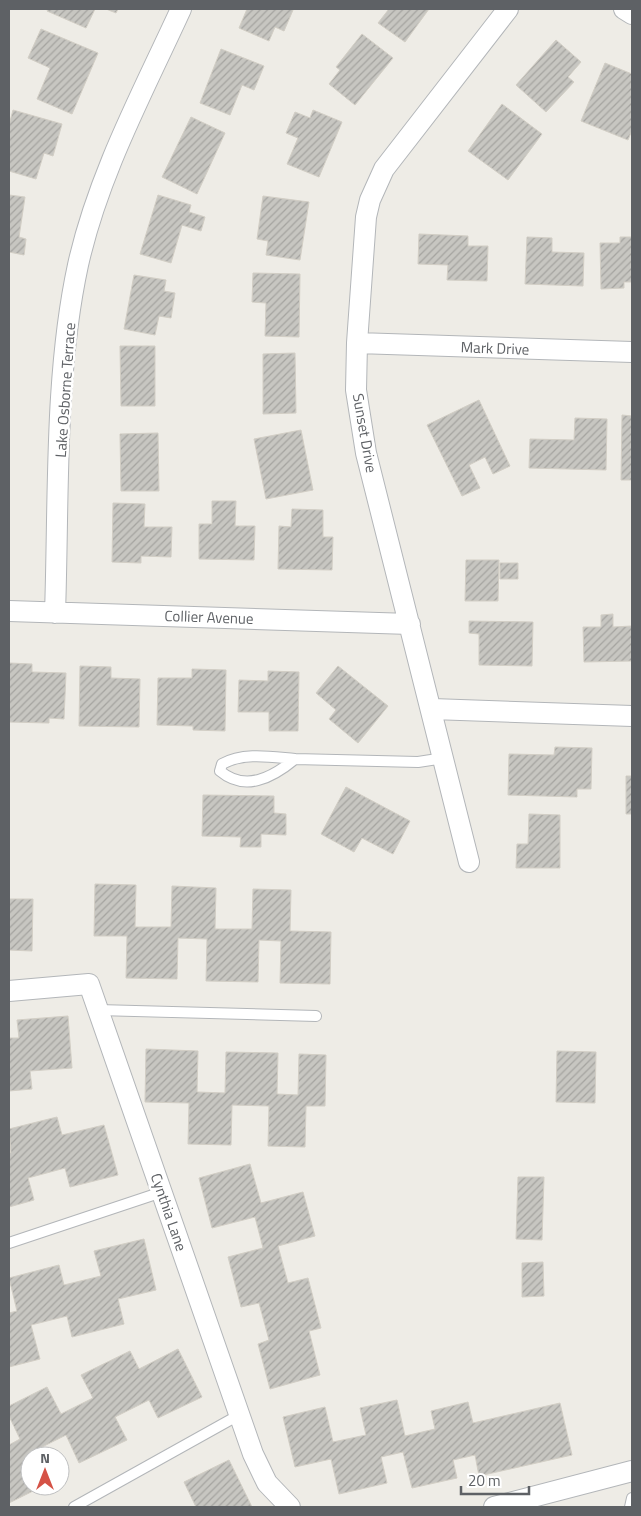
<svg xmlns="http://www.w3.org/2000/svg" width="641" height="1516" font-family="'Titillium Web',sans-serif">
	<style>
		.building { fill: url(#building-hatch); stroke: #d2cec5 }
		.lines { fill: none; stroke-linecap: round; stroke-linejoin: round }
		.service-casing { stroke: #b3b6b9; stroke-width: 12 }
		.minor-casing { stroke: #b3b6b9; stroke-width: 22 }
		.service { stroke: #fff; stroke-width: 10 }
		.minor { stroke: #fff; stroke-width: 20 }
		.labels { text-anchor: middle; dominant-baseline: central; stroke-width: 5; stroke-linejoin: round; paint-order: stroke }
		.street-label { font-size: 15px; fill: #5e6165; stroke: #fff }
	</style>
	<defs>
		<pattern id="building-hatch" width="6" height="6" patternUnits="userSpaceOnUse" patternTransform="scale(1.25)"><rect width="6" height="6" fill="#c7c6c1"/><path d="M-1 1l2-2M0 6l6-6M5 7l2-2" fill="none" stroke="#a5a4a0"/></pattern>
	</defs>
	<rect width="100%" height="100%" fill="#eeece6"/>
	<path class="building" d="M48 9H95L86 28 47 11Z
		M106 9H118L116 13Z
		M247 9H290L293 10 284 31 275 27 269 41 239 28Z
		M389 9H429L405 42 378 23Z
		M41 29 98 53 72 114 37 99 50 68 28 58Z
		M362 34 393 58 355 105 329 84 340 70 336 67Z
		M556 40 581 62 568 77 574 82 546 112 516 85Z
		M221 49 264 66 254 90 242 85 230 115 200 103Z
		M605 63 632 74V130L628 140 581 121Z
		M502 104 542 134 508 180 468 151Z
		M13 110 62 124 53 156 44 153 36 179 9 171V125Z
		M313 110 342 122 319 177 287 164 298 138 286 133 295 112 310 118Z
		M191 117 225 133 197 194 162 177Z
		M9 195 25 197 19 237 26 239 24 255 9 252Z
		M158 195 191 205 189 212 205 217 201 231 182 225 171 263 140 254Z
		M263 196 309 202 300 260 266 255 268 241 257 239Z
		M419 234 468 236V246H488L487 281 447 280 448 265 418 264Z
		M527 237 552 238V252L584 253 583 286 525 284Z
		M620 237H632V282H624V288L601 289 600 243H620Z
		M253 273 300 274 299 337 265 336 266 303 252 302Z
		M134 275 166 280 164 291 175 293 171 318 159 316 155 335 124 329Z
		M120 346H155V406H121Z
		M295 353 296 413 263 414V354Z
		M479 400 510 466 493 474 485 457 469 465 480 488 462 496 427 425Z
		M622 415 632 416V480H621Z
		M575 418 607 419 606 470 529 468 530 439 574 440Z
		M301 430 313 490 266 499 254 439Z
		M158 433 159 491H121L120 434Z
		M212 501H236L235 526H255L254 560 199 559V524H212Z
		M113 503 145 504 144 527H172L171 557 141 556V563L112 562Z
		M292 509 323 510V537H333L332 570 278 569 279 526 291 527Z
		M466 560H499L498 601H465Z
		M500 563H518V579H500Z
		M613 614V627L632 626V661L584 662 583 627H601V615Z
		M469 621 533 622 532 666 479 665V634L469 633Z
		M9 663 32 664V672L66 673 64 719 49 718V723L9 722Z
		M80 666 111 667V678L140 679 139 727 79 726Z
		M338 666 388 706 358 743 329 719 336 710 316 693Z
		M192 669 226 670 225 731 193 730V726L157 725 158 678H192Z
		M268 671 299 672 298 731H269V712H238L239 680 268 681Z
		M555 747 592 748 591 789H577V797L508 795 509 754 554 755Z
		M626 776H632V814H626Z
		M346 787 410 821 393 854 362 838 354 852 321 834Z
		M203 795 274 796V813L286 814V835L261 834V847H240L241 837 202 836Z
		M529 814 560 815V868H516L517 844H528Z
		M95 884 136 885 135 927H171L172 886 216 888 215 929H252L253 889 291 890 290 931 331 932 330 984 280 983 281 941 259 940 258 982 206 981 207 939 178 938 177 979 126 978 127 936H94Z
		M9 899H33L32 951 9 950Z
		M68 1016 72 1068 30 1071 32 1089 9 1091V1038H19L17 1020Z
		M146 1049 198 1051 197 1092 225 1093 226 1052 278 1053 277 1094 298 1095 299 1054 326 1055 325 1106H306L305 1147 268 1146 269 1106 232 1105 231 1145 188 1144 189 1103 145 1102Z
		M557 1051 596 1052 595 1103 556 1102Z
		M57 1117 62 1135 104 1125 118 1175 70 1187 65 1168 28 1178 34 1200 9 1207V1153H11L9 1129Z
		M250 1164 261 1203 303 1192 315 1236 278 1246 288 1283 308 1278 321 1328 309 1331 320 1375 270 1389 258 1344 269 1340 259 1303 241 1307 228 1257 263 1248 255 1217 212 1228 199 1178Z
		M518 1177H544L542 1240 516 1239Z
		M144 1239 156 1290 118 1299 124 1324 72 1337 67 1316 31 1325 40 1359 9 1367V1313L17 1311 9 1278 59 1265 64 1285 101 1276 94 1251Z
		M543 1262 544 1296 522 1297V1263Z
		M178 1349 202 1397 158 1418 149 1400 115 1417 127 1440 79 1463 66 1435 38 1449 41 1456H30V1486H43L9 1503V1445L20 1439 9 1416V1406L47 1387 61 1414 93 1398 81 1375 130 1351 139 1369Z
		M397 1400 405 1436 435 1429 431 1411 468 1402 473 1423 560 1403 572 1455 479 1476 475 1455 453 1460 457 1478 412 1488 403 1452 381 1457 387 1483 339 1494 331 1459 295 1467 283 1417 325 1407 333 1442 366 1435 360 1408Z
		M229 1460 252 1507H196L184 1482Z"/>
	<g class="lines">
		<g class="service-casing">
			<path id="service" d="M295 759C271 757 244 752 222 764L220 771C245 792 272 778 295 759L418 762 444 758
				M98 1010 316 1016
				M9 1243 162 1192
				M74 1507 239 1415
				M630 1507 632 1498"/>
		</g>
		<g class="minor-casing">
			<path id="minor" d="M624 9 632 14
				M357 343 632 352
				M9 611 410 624
				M55 613C59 499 54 376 78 265 98 175 143 92 181 9
				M432 709 632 716
				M469 862 366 453 356 390 357 343 366 217 370 200 384 169 508 9
				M9 991 89 984 253 1454 267 1483 290 1507
				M494 1507 632 1471"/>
		</g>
		<use href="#service" class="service"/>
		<use href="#minor" class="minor"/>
	</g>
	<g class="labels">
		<g class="street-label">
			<text transform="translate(495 348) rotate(2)">Mark Drive</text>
			<text transform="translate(65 390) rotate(-86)">Lake Osborne Terrace</text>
			<text transform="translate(365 433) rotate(80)">Sunset Drive</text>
			<text transform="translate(209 617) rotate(2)">Collier Avenue</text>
			<text transform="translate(169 1212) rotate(71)">Cynthia Lane</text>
		</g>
	</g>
	<rect width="641" height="1516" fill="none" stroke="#5e6165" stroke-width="20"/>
	<g transform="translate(45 1471)"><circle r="24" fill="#ffffff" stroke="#bfc0c1"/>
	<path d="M0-4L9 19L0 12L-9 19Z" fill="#d55246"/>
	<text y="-8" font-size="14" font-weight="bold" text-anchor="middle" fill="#5e6165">N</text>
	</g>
	<path d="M461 1486v8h68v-8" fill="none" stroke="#5e6165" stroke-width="2.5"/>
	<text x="468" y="1486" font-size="15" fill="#5e6165" stroke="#ffffff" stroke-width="4" paint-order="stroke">20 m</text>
</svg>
